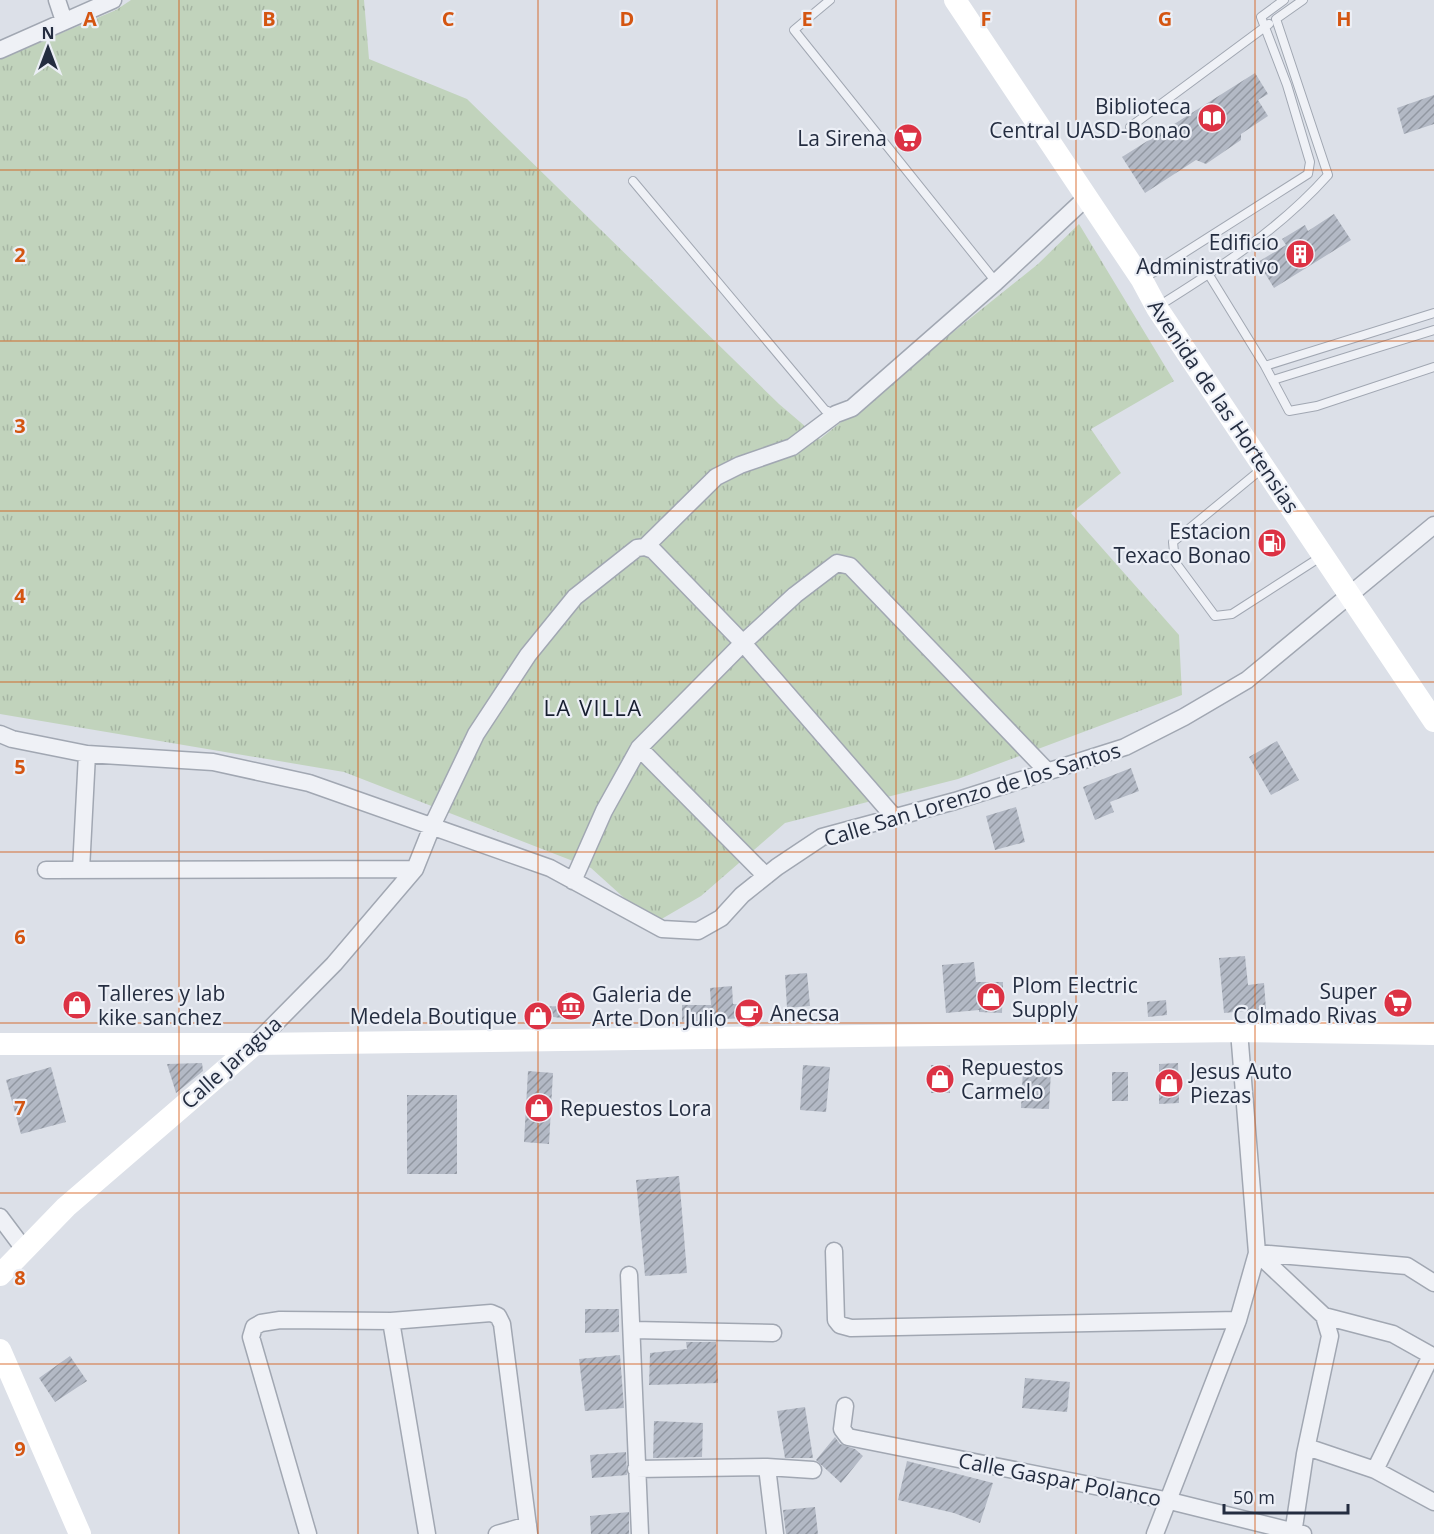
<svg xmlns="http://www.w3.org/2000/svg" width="1434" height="1534" font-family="'Open Sans',sans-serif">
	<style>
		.grass { fill: url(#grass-tufts) }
		.building { fill: url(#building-hatch) }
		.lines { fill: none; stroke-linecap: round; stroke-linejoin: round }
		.lane-casing { stroke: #a1a7b2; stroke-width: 10 }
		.street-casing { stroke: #a1a7b2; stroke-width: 19 }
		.lane { stroke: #eff1f6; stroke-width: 8 }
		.street { stroke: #eff1f6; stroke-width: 16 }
		.secondary { stroke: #fff; stroke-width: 22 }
		.grid { fill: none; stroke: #d45511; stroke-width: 1.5; stroke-opacity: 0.55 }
		.labels { text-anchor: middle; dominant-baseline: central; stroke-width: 4.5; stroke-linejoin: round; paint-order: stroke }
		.poi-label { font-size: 21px; fill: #242d40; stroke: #eceff6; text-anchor: start }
		.street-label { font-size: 21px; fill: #242d40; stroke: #eceff6 }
		.neighbourhood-label { font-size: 22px; letter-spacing: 1.5px; fill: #171e30; stroke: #eceff6 }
		.grid-label { font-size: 20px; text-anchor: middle; font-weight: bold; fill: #d45511; stroke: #eceff6; stroke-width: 4.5; stroke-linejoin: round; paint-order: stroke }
	</style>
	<defs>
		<pattern id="grass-tufts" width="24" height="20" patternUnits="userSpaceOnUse" patternTransform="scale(1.5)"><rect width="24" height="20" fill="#c1d3bc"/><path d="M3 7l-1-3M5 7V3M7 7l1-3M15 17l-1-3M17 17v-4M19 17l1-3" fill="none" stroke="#a6b5a3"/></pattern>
		<pattern id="building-hatch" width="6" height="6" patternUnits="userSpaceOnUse" patternTransform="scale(1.5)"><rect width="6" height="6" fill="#b3b9c5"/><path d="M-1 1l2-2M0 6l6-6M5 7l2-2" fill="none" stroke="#9197a1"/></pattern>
	</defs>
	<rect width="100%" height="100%" fill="#dce0e8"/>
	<path class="grass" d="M131 0H364L369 59 467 99 779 404 820 439 1038 264 1079 224 1174 381 1091 429 1121 473 1071 513 1179 635 1182 695 958 779 785 823 701 896 653 924 591 868 344 772 0 714V59L116 10Z"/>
	<path class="building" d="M1255 73 1268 94 1258 100 1268 116 1241 134V140L1206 164 1196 160 1145 193 1122 157Z
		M1434 95V124L1404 134 1397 108Z
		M1334 214 1351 240 1274 288 1258 262 1286 245 1282 239 1305 225 1308 231Z
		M1277 741 1299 780 1271 795 1249 757Z
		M1131 768 1139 791 1110 802 1114 812 1095 820 1083 787Z
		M1016 807 1025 842 995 850 986 816Z
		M1245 956 1248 985 1264 983 1266 1009 1224 1013 1219 958Z
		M974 962 976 982H1003L1002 1013 979 1012V1010L946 1013 942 965Z
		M807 973 810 1006 787 1008 785 975Z
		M732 986 733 1004 757 1005V1021H742V1018L682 1022V1005H711L710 988Z
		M566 991 579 993 576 1020 531 1014V1007L564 1006Z
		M1407 996 1408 1008 1390 1011 1388 998Z
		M1166 1000 1167 1015 1148 1017 1147 1002Z
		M202 1063 203 1071 176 1093 167 1064Z
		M1178 1063 1179 1103 1159 1104V1064Z
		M803 1065 830 1067 826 1112 800 1110Z
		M931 1065H950V1093H931Z
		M51 1067 66 1122 21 1134 6 1080Z
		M1023 1069 1051 1070 1049 1109 1021 1108Z
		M528 1071 553 1073 549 1144 524 1142Z
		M1112 1072H1128V1101H1112Z
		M407 1095H457V1174H407Z
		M679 1176 687 1273 645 1276 636 1180Z
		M585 1309H619V1332L585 1333Z
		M686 1342H716L718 1383 649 1385 650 1353 687 1349Z
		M620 1355 624 1408 585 1411 579 1359Z
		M70 1356 87 1381 55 1402 39 1378Z
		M1025 1378 1070 1382 1067 1412 1022 1408Z
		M805 1407 813 1458H785L777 1411Z
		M654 1421 703 1423 702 1457 653 1458Z
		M835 1437 840 1444 855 1449 863 1456 841 1483 816 1460Z
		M626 1452 627 1475 592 1478 590 1455Z
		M907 1461 993 1483 980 1523 954 1513 898 1500Z
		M815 1507 818 1534H786L783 1510Z
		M629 1512V1534H591L590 1516Z"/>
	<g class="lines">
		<g class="lane-casing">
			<path id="lane" d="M830 0 794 30 996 282
				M1130 127 1269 24
				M633 181 825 410 835 414
				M1209 275 1265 366 1434 313
				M1143 279 1308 174 1310 162 1287 85 1261 17 1284 0
				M1157 307C1218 269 1280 229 1328 175L1276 19 1303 0
				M1265 366 1289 411 1317 406 1434 367
				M1273 380 1434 330
				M1264 467 1173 542 1175 562 1215 616 1232 614 1322 556"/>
		</g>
		<g class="street-casing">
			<path id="street" d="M57 0 64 21
				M0 50 113 0
				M645 547 716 477 740 465 792 447 836 414 852 408 996 282 1087 197
				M0 734 12 739 87 754 213 762 309 783 550 868 662 929 698 931 721 918 742 895 777 867 822 837 955 801 1125 747 1184 717 1247 680 1434 525
				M639 748 766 876
				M46 870 415 869
				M81 870 87 754
				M573 881 604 811 639 748 743 643 795 595 837 563 850 566 1047 771
				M1239 1031 1257 1253 1324 1316 1330 1336 1305 1454 1293 1534
				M255 1044 334 964 415 869 433 824 476 734 528 655 575 597 637 548 645 547 653 550 743 643 895 818
				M0 1217 24 1249
				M834 1251 836 1320 840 1325 851 1328 1238 1320
				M629 1275 640 1534
				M1324 1316 1393 1334 1434 1357
				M391 1321 427 1534
				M633 1330 773 1333
				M845 1406 842 1429 848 1437 1170 1501 1303 1534
				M1307 1447 1375 1470 1434 1502
				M767 1467 775 1534
				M636 1469 767 1467 813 1470
				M1375 1470 1431 1356
				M308 1534 251 1337 254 1327 261 1323 280 1320 391 1321 491 1313 498 1316 502 1324 529 1534
				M497 1534 528 1525
				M1155 1534 1238 1320 1257 1253 1407 1266 1434 1283"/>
		</g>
		<use href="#lane" class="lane"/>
		<use href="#street" class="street"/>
		<path class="secondary" d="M955 0 1142 280 1157 308 1434 721
			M0 1044H255L1239 1031 1434 1034
			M0 1275 66 1207 255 1044
			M0 1350 80 1534"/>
	</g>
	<path class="grid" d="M179 0V1534M358 0V1534M538 0V1534M717 0V1534M896 0V1534M1076 0V1534M1255 0V1534M0 170H1434M0 341H1434M0 511H1434M0 682H1434M0 852H1434M0 1023H1434M0 1193H1434M0 1364H1434"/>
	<defs>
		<g id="library-disc" transform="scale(1.5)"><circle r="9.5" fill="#dc3244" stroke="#eceff6"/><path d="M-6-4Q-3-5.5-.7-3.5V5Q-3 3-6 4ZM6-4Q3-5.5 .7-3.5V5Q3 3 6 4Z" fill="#fff"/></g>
		<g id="supermarket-disc" transform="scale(1.5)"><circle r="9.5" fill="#dc3244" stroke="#eceff6"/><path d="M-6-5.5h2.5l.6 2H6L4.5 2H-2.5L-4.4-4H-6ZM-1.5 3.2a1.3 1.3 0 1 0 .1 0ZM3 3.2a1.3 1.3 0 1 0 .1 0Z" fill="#fff"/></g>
		<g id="building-disc" transform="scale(1.5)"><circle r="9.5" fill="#dc3244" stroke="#eceff6"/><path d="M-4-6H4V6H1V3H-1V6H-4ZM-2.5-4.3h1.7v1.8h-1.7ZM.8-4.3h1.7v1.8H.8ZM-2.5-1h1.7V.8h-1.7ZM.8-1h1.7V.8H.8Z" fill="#fff"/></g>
		<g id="fuel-disc" transform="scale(1.5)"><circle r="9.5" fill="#dc3244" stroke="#eceff6"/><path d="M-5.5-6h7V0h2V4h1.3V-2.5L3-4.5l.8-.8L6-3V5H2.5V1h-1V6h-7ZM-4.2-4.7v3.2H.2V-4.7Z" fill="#fff"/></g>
		<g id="shop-disc" transform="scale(1.5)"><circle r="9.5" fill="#dc3244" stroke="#eceff6"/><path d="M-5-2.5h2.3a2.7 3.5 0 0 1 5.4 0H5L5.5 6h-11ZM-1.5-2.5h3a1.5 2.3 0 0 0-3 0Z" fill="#fff"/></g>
		<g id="museum-disc" transform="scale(1.5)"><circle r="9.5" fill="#dc3244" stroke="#eceff6"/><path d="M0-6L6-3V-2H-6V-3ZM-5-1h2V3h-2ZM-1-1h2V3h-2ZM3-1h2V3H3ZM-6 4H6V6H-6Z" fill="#fff"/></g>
		<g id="cafe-disc" transform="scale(1.5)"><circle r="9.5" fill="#dc3244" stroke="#eceff6"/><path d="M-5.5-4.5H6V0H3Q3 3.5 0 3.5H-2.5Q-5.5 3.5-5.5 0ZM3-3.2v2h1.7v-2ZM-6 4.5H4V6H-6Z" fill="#fff"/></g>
	</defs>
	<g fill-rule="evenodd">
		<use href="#library-disc" x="1212" y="118"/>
		<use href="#supermarket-disc" x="908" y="138"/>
		<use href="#building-disc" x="1300" y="254"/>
		<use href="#fuel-disc" x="1272" y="543"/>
		<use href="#shop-disc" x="991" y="997"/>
		<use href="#supermarket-disc" x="1398" y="1003"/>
		<use href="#shop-disc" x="77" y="1005"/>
		<use href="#museum-disc" x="571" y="1006"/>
		<use href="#cafe-disc" x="749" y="1013"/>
		<use href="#shop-disc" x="538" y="1016"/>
		<use href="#shop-disc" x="940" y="1079"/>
		<use href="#shop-disc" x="1169" y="1083"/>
		<use href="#shop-disc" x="539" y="1108"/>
	</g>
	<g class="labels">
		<g class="poi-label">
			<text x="1191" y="106" text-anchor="end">Biblioteca<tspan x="1191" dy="24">Central UASD-Bonao</tspan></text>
			<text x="887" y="138" text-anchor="end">La Sirena</text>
			<text x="1279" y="242" text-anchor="end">Edificio<tspan x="1279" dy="24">Administrativo</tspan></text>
			<text x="1251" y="531" text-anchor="end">Estacion<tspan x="1251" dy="24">Texaco Bonao</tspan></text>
			<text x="1012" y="985">Plom Electric<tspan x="1012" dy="24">Supply</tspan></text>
			<text x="1377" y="991" text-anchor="end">Super<tspan x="1377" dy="24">Colmado Rivas</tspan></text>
			<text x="98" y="993">Talleres y lab<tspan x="98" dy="24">kike sanchez</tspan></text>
			<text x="592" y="994">Galeria de<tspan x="592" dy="24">Arte Don Julio</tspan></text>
			<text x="770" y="1013">Anecsa</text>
			<text x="517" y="1016" text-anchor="end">Medela Boutique</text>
			<text x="961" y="1067">Repuestos<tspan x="961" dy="24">Carmelo</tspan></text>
			<text x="1190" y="1071">Jesus Auto<tspan x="1190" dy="24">Piezas</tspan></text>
			<text x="560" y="1108">Repuestos Lora</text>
		</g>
		<g class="street-label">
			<text transform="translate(1224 406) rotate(56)">Avenida de las Hortensias</text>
			<text transform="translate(972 794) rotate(-17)">Calle San Lorenzo de los Santos</text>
			<text transform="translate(231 1062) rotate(-42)">Calle Jaragua</text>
			<text transform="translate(1060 1479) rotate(11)">Calle Gaspar Polanco</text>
		</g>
		<g class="neighbourhood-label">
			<text x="593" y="707">LA VILLA</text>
		</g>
	</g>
	<g class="grid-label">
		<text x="90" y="26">A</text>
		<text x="269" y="26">B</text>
		<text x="448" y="26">C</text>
		<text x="627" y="26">D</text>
		<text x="807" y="26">E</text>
		<text x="986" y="26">F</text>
		<text x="1165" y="26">G</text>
		<text x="1344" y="26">H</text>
		<text x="20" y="262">2</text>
		<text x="20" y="433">3</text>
		<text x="20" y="603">4</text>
		<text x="20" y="774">5</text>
		<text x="20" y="944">6</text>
		<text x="20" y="1115">7</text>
		<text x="20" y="1285">8</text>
		<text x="20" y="1456">9</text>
	</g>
	<g transform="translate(48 48)" stroke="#eceff6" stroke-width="4.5" paint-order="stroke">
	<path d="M0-4.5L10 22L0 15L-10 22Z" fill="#242d40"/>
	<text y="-9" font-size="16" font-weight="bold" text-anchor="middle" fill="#242d40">N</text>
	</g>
	<path d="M1224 1504v9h124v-9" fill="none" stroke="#242d40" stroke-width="3"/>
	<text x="1233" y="1504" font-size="18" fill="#242d40" stroke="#eceff6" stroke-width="4.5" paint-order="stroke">50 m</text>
</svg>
